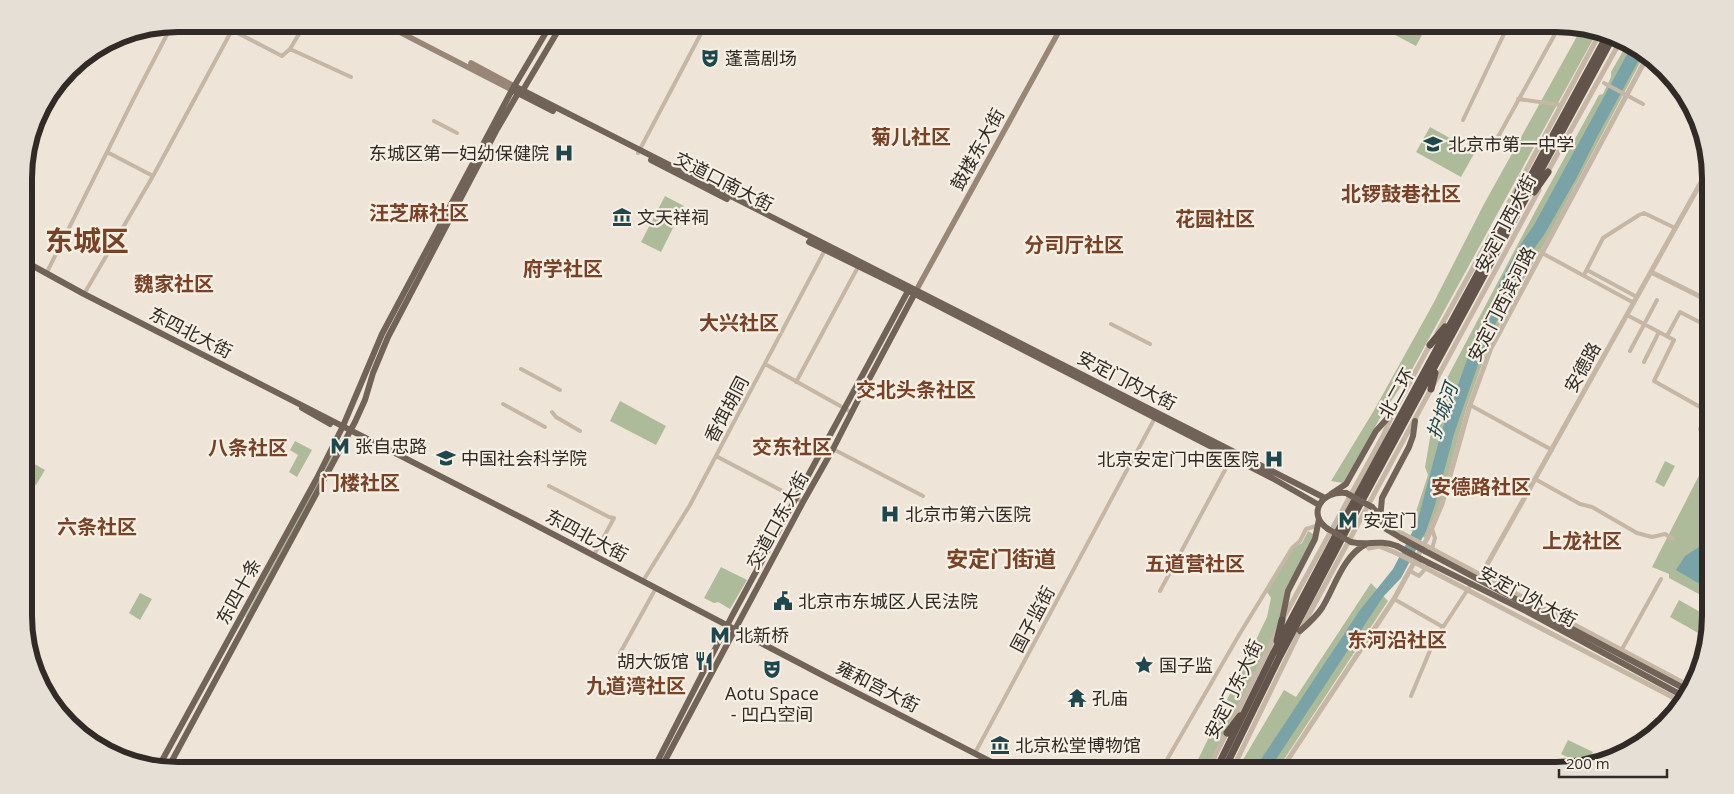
<svg xmlns="http://www.w3.org/2000/svg" width="1734" height="794" font-family="'Open Sans','Noto Sans SC',sans-serif">
	<style>
		.green { fill: #adbb9a }
		.water { fill: #7aa3a8 }
		.lines { fill: none; stroke-linecap: round; stroke-linejoin: round }
		.minor { stroke: #c5b6a5; stroke-width: 4 }
		.tertiary { stroke: #c5b6a5; stroke-width: 5 }
		.secondary { stroke: #988677; stroke-width: 5.5 }
		.primary { stroke: #726358; stroke-width: 6 }
		.trunk { stroke: #62544b; stroke-width: 7 }
		.minor-bridge { stroke: #c5b6a5; stroke-width: 4 }
		.tertiary-bridge { stroke: #c5b6a5; stroke-width: 5 }
		.primary-bridge { stroke: #726358; stroke-width: 6 }
		.labels { text-anchor: middle; dominant-baseline: central; stroke-width: 4.5; stroke-linejoin: round; paint-order: stroke }
		.poi-label { font-size: 18px; fill: #312a26; stroke: #f6efe4; text-anchor: start }
		.street-label { font-size: 18px; fill: #312a26; stroke: #f6efe4 }
		.water-label { font-size: 19px; font-style: italic; fill: #1f484e; stroke: #f6efe4 }
		.quarter-label { font-size: 20px; font-weight: bold; fill: #794126; stroke: #f6efe4 }
		.district-label { font-size: 22px; font-weight: bold; fill: #794126; stroke: #f6efe4 }
		.town-label { font-size: 28px; font-weight: bold; fill: #794126; stroke: #f6efe4 }
		.rim { fill: none; stroke: #312a26; stroke-width: 6 }
	</style>
	<rect width="100%" height="100%" fill="#eee5d8"/>
	<path class="green" d="M1401 24H1428L1416 46 1395 35Z
		M1581 29 1597 32 1410 373 1383 413 1343 483 1331 481 1373 412 1433 304 1484 204Z
		M1627 44 1643 57 1547 239 1509 305 1485 356 1467 406 1440 504 1425 538 1410 530 1428 475 1425 467 1437 397 1537 208 1599 95 1603 94 1611 77V72Z
		M1430 127 1475 152 1461 177 1416 152Z
		M665 196 684 206 661 252 641 242Z
		M620 401 666 426 656 445 610 421Z
		M340 440 342 441 246 617H245Z
		M295 441 312 450 297 477 289 472 298 455 290 450Z
		M1710 454V600L1669 578V574L1652 567Z
		M1665 461 1675 466 1664 487 1655 482Z
		M31 462 45 470 36 485 25 479V474Z
		M1308 531 1313 534V539L1286 589 1281 620 1206 770H1193L1267 617 1271 598 1267 592 1292 548 1302 543Z
		M721 567 747 580 730 609 718 602 714 603 704 598Z
		M1371 583 1388 601 1277 770H1237L1284 690 1296 697Z
		M140 593 152 599 140 620 129 613Z
		M1679 600 1709 617 1700 634 1670 617Z
		M1568 740 1593 752 1588 762 1582 764 1561 754Z"/>
	<path class="water" d="M1631 47 1641 56 1597 137 1576 179 1544 235 1533 250 1514 284 1482 353 1454 434 1435 505 1426 531 1401 578 1383 597 1269 770H1254L1360 610 1393 569 1417 523 1441 433 1476 334 1494 301 1500 282 1520 245 1534 225Z
		M1710 540V587L1698 583 1676 570 1685 556Z"/>
	<g class="lines">
		<path class="minor" d="M220 24 282 56 290 49 305 24
			M290 49 351 77
			M1518 99 1561 105
			M1463 120 1503 36 1511 24
			M434 121 457 133
			M1498 137 1560 25
			M107 152 153 176
			M638 153 706 24
			M1542 253 1634 303
			M1587 270 1637 297
			M46 274 133 100 172 25
			M1584 275 1603 238 1639 215 1644 213 1675 228
			M84 294 153 176 232 30
			M1627 315 1674 340 1654 381 1709 412 1700 429
			M1111 324 1150 344
			M1667 336 1680 312 1709 327
			M1630 351 1657 300
			M1644 362 1659 332
			M765 364 851 412
			M521 369 560 390
			M796 382 858 267
			M503 404 545 427
			M1470 405 1552 450
			M552 412 556 417 580 431
			M833 449 923 496
			M716 456 803 502
			M1535 479 1580 504 1592 507 1637 533 1652 537 1665 534 1673 539
			M549 486 609 517 614 518 594 555
			M1432 529 1435 538 1432 549
			M1410 571 1419 576 1427 567
			M643 581 690 505 826 248
			M1160 591 1232 457
			M1394 599 1443 627
			M1621 651 1661 579
			M620 653 656 588
			M1411 696 1434 641 1472 583
			M975 753 1156 416
			M1161 770 1239 635 1292 548 1300 541 1306 529 1316 526"/>
		<path class="tertiary" d="M1547 173 1621 40
			M1522 178 1600 33
			M1651 272 1709 301
			M1437 333 1517 188
			M1380 520 1386 519 1392 528 1403 534
			M1366 544 1369 548 1379 546 1394 552
			M1428 547 1691 687
			M1418 564 1682 702
			M1479 579 1709 168
			M1284 617 1383 436 1394 411 1431 343
			M1232 723 1277 632
			M1208 770 1228 730
			M1232 770 1300 631 1539 190
			M1281 770 1394 599 1428 537 1442 504 1470 405 1491 348 1646 59"/>
		<path class="secondary" d="M384 24 512 90
			M471 63 514 86
			M917 289 1063 24
			M115 755 122 759"/>
		<path class="primary" d="M514 86 1323 497
			M512 90 553 111
			M651 160 727 199
			M809 242 915 294 1272 478 1319 505
			M24 261 84 294 526 520 826 677 1007 770
			M302 408 330 424
			M1331 494 1346 484 1376 431 1394 411
			M1372 507 1377 512 1386 529 1401 538
			M1380 520 1382 498 1409 447 1413 436 1415 421
			M1328 529C1306 514 1322 490 1346 493
			M1351 542C1369 546 1377 539 1397 546
			M1425 551 1689 691
			M1421 559 1526 611 1685 697
			M1282 620 1288 591 1315 539 1319 519
			M1300 631C1308 624 1316 617 1322 608 1335 587 1342 557 1366 544
			M159 766 317 478 343 426 382 334 512 90 551 24
			M168 768 355 422 365 400 373 373 388 337 496 131 517 95 523 90 562 24
			M653 770 732 616 908 291
			M660 770 803 502 833 449 857 402 916 291"/>
		<path class="trunk" d="M1534 192 1548 172
			M1517 195 1523 176
			M1430 345 1445 327
			M1431 389 1435 373
			M1277 641 1282 620
			M1227 733 1240 716
			M1216 770 1273 654 1345 518 1608 34
			M1224 770 1280 656 1351 521 1614 35"/>
		<path class="minor-bridge" d="M1604 83 1643 104"/>
		<path class="tertiary-bridge" d="M1403 534 1428 547
			M1394 552 1418 564"/>
		<path class="primary-bridge" d="M1346 493 1372 507
			M1328 529 1351 542
			M1401 538 1425 551
			M1397 546 1421 559"/>
	</g>
	<defs>
		<g id="theatre-bare" transform="scale(1.5)"><path d="M-5-5.5Q0-4 5-5.5V0Q5 5 0 6Q-5 5-5 0ZM-3.3-2.5H-1v1.5H-3.3ZM1-2.5H3.3v1.5H1ZM-2.8 1Q0 5.5 2.8 1Z" fill="#1f484e" stroke="#f6efe4" stroke-width="2.5" paint-order="stroke"/></g>
		<g id="school-bare" transform="scale(1.5)"><path d="M0-5L7-2L0 1L-7-2ZM-4 1L0 2.5L4 1V4Q0 6-4 4Z" fill="#1f484e" stroke="#f6efe4" stroke-width="2.5" paint-order="stroke"/></g>
		<g id="hospital-bare" transform="scale(1.5)"><path d="M-5-5h3v3.5h4V-5h3V5h-3V1.5h-4V5h-3Z" fill="#1f484e" stroke="#f6efe4" stroke-width="2.5" paint-order="stroke"/></g>
		<g id="museum-bare" transform="scale(1.5)"><path d="M0-6L6-3V-2H-6V-3ZM-5-1h2V3h-2ZM-1-1h2V3h-2ZM3-1h2V3H3ZM-6 4H6V6H-6Z" fill="#1f484e" stroke="#f6efe4" stroke-width="2.5" paint-order="stroke"/></g>
		<g id="metro-bare" transform="scale(1.5)"><path d="M-5.5 5V-5H-3L0 0L3-5H5.5V5H3V-.5L0 4L-3-.5V5Z" fill="#1f484e" stroke="#f6efe4" stroke-width="2.5" paint-order="stroke"/></g>
		<g id="university-bare" transform="scale(1.5)"><path d="M0-5L7-2L0 1L-7-2ZM-4 1L0 2.5L4 1V4Q0 6-4 4Z" fill="#1f484e" stroke="#f6efe4" stroke-width="2.5" paint-order="stroke"/></g>
		<g id="civic-bare" transform="scale(1.5)"><path d="M-.6-6.5H3V-4.5H.6V-3L4-1V1h2V6H-6V1h2V-1L-.6-3ZM-1.2 2.5V6h2.4V2.5Z" fill="#1f484e" stroke="#f6efe4" stroke-width="2.5" paint-order="stroke"/></g>
		<g id="restaurant-bare" transform="scale(1.5)"><path d="M-5-6h1v4h1v-4h1v4h1v-4h1v5L-1.5 .5V6h-2V.5L-5-1ZM5-6V6H3V1.5H1.5Q1.5-4 5-6Z" fill="#1f484e" stroke="#f6efe4" stroke-width="2.5" paint-order="stroke"/></g>
		<g id="sight-bare" transform="scale(1.5)"><path d="M0-6L1.8-2.2L6-1.7L2.9 1.2L3.7 5.4L0 3.3L-3.7 5.4L-2.9 1.2L-6-1.7L-1.8-2.2Z" fill="#1f484e" stroke="#f6efe4" stroke-width="2.5" paint-order="stroke"/></g>
		<g id="temple-bare" transform="scale(1.5)"><path d="M0-6L5-2H3V0L6.5 2.5H4V6H1.5V3h-3V6H-4V2.5H-6.5L-3 0V-2H-5Z" fill="#1f484e" stroke="#f6efe4" stroke-width="2.5" paint-order="stroke"/></g>
	</defs>
	<g fill-rule="evenodd">
		<use href="#theatre-bare" x="710" y="58"/>
		<use href="#school-bare" x="1433" y="144"/>
		<use href="#hospital-bare" x="564" y="153"/>
		<use href="#museum-bare" x="622" y="217"/>
		<use href="#metro-bare" x="340" y="446"/>
		<use href="#university-bare" x="446" y="458"/>
		<use href="#hospital-bare" x="1274" y="459"/>
		<use href="#hospital-bare" x="890" y="514"/>
		<use href="#metro-bare" x="1348" y="520"/>
		<use href="#civic-bare" x="783" y="601"/>
		<use href="#metro-bare" x="720" y="635"/>
		<use href="#restaurant-bare" x="704" y="661"/>
		<use href="#sight-bare" x="1144" y="665"/>
		<use href="#theatre-bare" x="772" y="669"/>
		<use href="#temple-bare" x="1077" y="698"/>
		<use href="#museum-bare" x="1000" y="745"/>
	</g>
	<g class="labels">
		<g class="poi-label">
			<text x="725" y="58">蓬蒿剧场</text>
			<text x="1448" y="144">北京市第一中学</text>
			<text x="549" y="153" text-anchor="end">东城区第一妇幼保健院</text>
			<text x="637" y="217">文天祥祠</text>
			<text x="355" y="446">张自忠路</text>
			<text x="461" y="458">中国社会科学院</text>
			<text x="1259" y="459" text-anchor="end">北京安定门中医医院</text>
			<text x="905" y="514">北京市第六医院</text>
			<text x="1363" y="520">安定门</text>
			<text x="798" y="601">北京市东城区人民法院</text>
			<text x="735" y="635">北新桥</text>
			<text x="689" y="661" text-anchor="end">胡大饭馆</text>
			<text x="1159" y="665">国子监</text>
			<text x="772" y="693" text-anchor="middle">Aotu Space<tspan x="772" dy="21">- 凹凸空间</tspan></text>
			<text x="1092" y="698">孔庙</text>
			<text x="1015" y="745">北京松堂博物馆</text>
		</g>
		<g class="street-label">
			<text transform="translate(977 149) rotate(-61)">鼓楼东大街</text>
			<text transform="translate(724 181) rotate(27)">交道口南大街</text>
			<text transform="translate(1505 223) rotate(-62)">安定门西大街</text>
			<text transform="translate(1501 304) rotate(-63)">安定门西滨河路</text>
			<text transform="translate(191 332) rotate(27)">东四北大街</text>
			<text transform="translate(1582 367) rotate(-61)">安德路</text>
			<text transform="translate(1127 380) rotate(27)">安定门内大街</text>
			<text transform="translate(1396 393) rotate(-61)">北二环</text>
			<text transform="translate(726 409) rotate(-62)">香饵胡同</text>
			<text transform="translate(777 520) rotate(-61)">交道口东大街</text>
			<text transform="translate(587 535) rotate(28)">东四北大街</text>
			<text transform="translate(238 591) rotate(-61)">东四十条</text>
			<text transform="translate(1528 596) rotate(28)">安定门外大街</text>
			<text transform="translate(1032 619) rotate(-62)">国子监街</text>
			<text transform="translate(878 686) rotate(27)">雍和宫大街</text>
			<text transform="translate(1233 689) rotate(-64)">安定门东大街</text>
		</g>
		<g class="water-label">
			<text transform="translate(1442 411) rotate(-71)">护城河</text>
		</g>
		<g class="quarter-label">
			<text x="911" y="136">菊儿社区</text>
			<text x="1401" y="193">北锣鼓巷社区</text>
			<text x="419" y="212">汪芝麻社区</text>
			<text x="1215" y="218">花园社区</text>
			<text x="1074" y="244">分司厅社区</text>
			<text x="563" y="268">府学社区</text>
			<text x="174" y="283">魏家社区</text>
			<text x="739" y="322">大兴社区</text>
			<text x="916" y="389">交北头条社区</text>
			<text x="792" y="446">交东社区</text>
			<text x="248" y="447">八条社区</text>
			<text x="360" y="482">门楼社区</text>
			<text x="1481" y="486">安德路社区</text>
			<text x="97" y="526">六条社区</text>
			<text x="1582" y="540">上龙社区</text>
			<text x="1195" y="563">五道营社区</text>
			<text x="1397" y="639">东河沿社区</text>
			<text x="636" y="685">九道湾社区</text>
		</g>
		<g class="district-label">
			<text x="1001" y="558">安定门街道</text>
		</g>
		<g class="town-label">
			<text x="87" y="240">东城区</text>
		</g>
	</g>
	<path d="M0 0H1734V794H0ZM178 32H1556A146 146 0 0 1 1702 178V616A146 146 0 0 1 1556 762H178A146 146 0 0 1 32 616V178A146 146 0 0 1 178 32Z" fill="#e6dfd5" fill-rule="evenodd"/>
	<path class="rim" d="M178 32H1556A146 146 0 0 1 1702 178V616A146 146 0 0 1 1556 762H178A146 146 0 0 1 32 616V178A146 146 0 0 1 178 32Z"/>
	<path d="M1559 769v8h108v-8" fill="none" stroke="#312a26" stroke-width="2.5"/>
	<text x="1566" y="769" font-size="15" fill="#312a26" stroke="#f6efe4" stroke-width="4" paint-order="stroke">200 m</text>
</svg>
